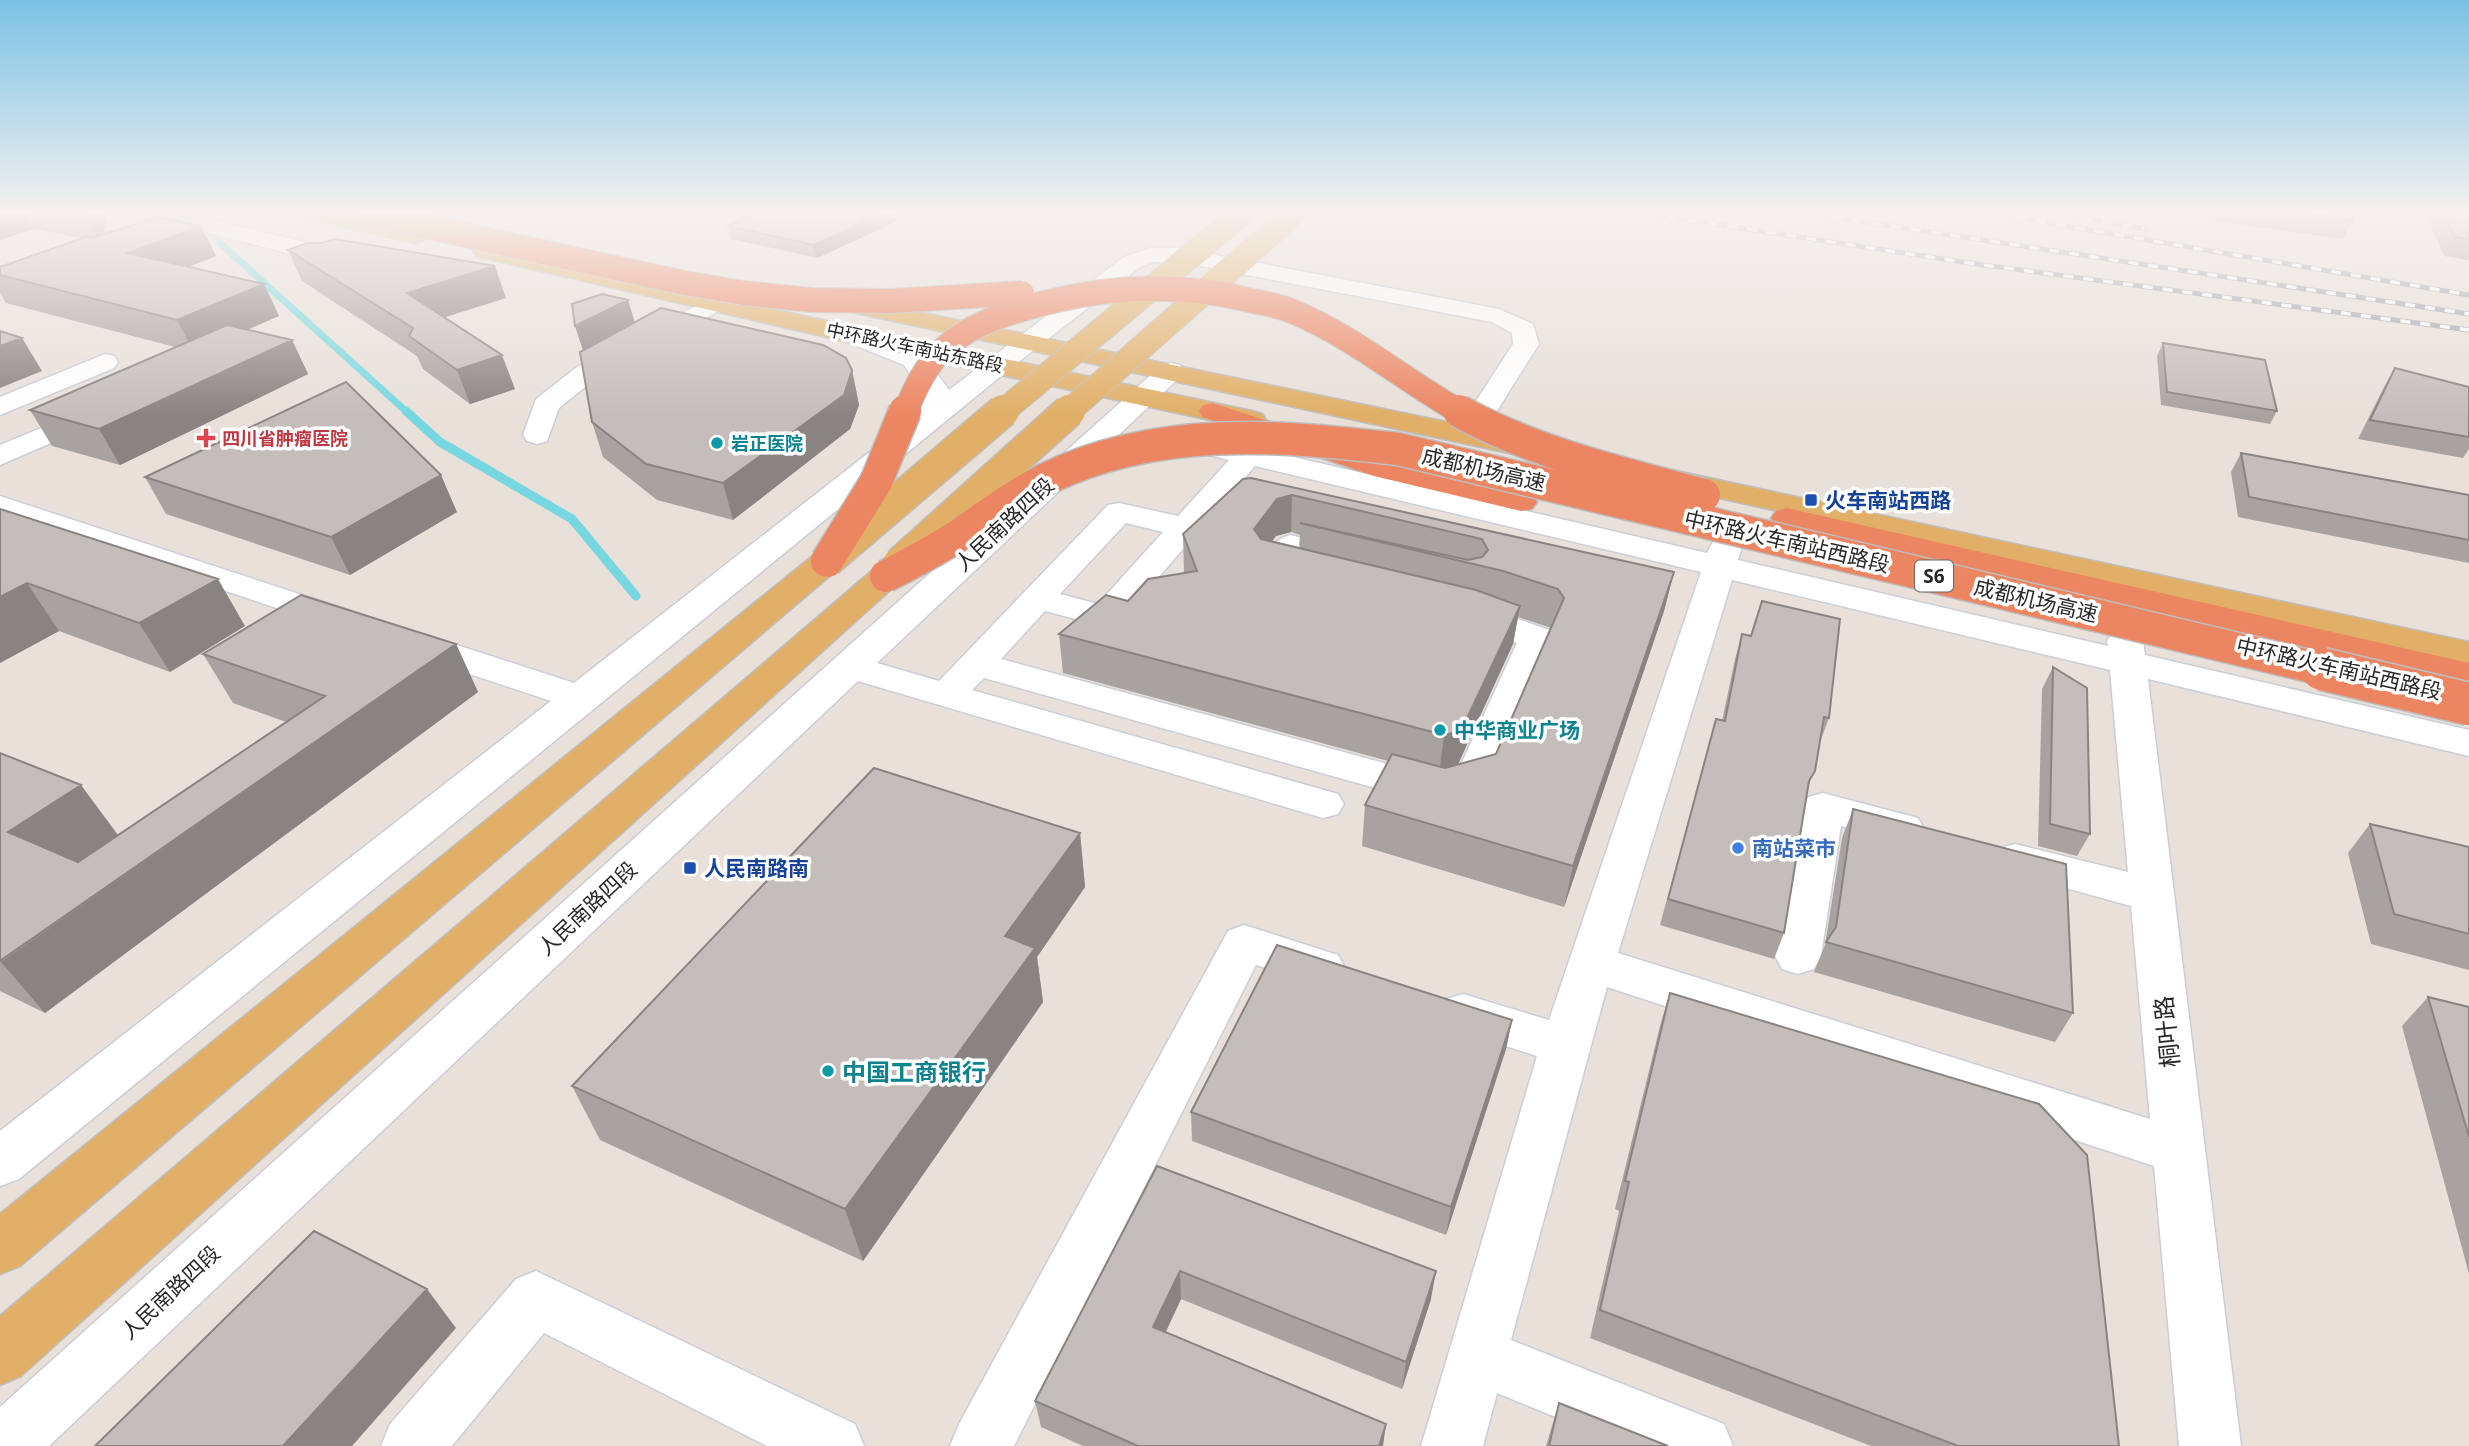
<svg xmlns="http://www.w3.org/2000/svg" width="2469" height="1446" font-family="'Noto Sans','Noto Sans SC',sans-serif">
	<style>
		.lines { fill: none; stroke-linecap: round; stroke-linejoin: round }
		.stream-far1 { stroke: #77d7e1; stroke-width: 7 }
		.stream { stroke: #77d7e1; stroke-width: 9 }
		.minor-casing { stroke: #c9ced8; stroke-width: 3 }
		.major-casing { stroke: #bebebe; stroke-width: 3 }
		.highway-casing { stroke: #bebebe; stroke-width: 3 }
		.minor { fill: #fff; fill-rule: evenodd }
		.major { fill: #e1af67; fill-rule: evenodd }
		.highway { fill: #ec8662; fill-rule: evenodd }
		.rail-casing { stroke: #9ea4b0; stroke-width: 5 }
		.rail { stroke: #fff; stroke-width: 3.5; stroke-dasharray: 10; stroke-linecap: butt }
		.major-bridge-far1-casing { stroke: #bebebe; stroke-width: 26; stroke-linecap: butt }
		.major-bridge-casing { stroke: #bebebe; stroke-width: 35; stroke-linecap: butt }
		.highway-bridge-far2-casing { stroke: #bebebe; stroke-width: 26; stroke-linecap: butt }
		.highway-bridge-far1-casing { stroke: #bebebe; stroke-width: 35; stroke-linecap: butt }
		.highway-bridge-casing { stroke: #bebebe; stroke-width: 45; stroke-linecap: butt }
		.major-bridge-far1 { stroke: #e1af67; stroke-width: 24 }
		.major-bridge { stroke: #e1af67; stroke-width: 32 }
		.highway-bridge-far2 { stroke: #ec8662; stroke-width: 24 }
		.highway-bridge-far1 { stroke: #ec8662; stroke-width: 32 }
		.highway-bridge { stroke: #ec8662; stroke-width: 42 }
		.wall { fill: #a9a3a0; fill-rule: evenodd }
		.shaded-wall { fill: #898482 }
		.building { fill: #c4bdba; stroke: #898482; stroke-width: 2 }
		.health-dot { fill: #e0444e; stroke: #fff; stroke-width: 2.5 }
		.culture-dot { fill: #0f9aa8; stroke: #fff; stroke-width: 2.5 }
		.transit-dot { fill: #1a4fb4; stroke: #fff; stroke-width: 2.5 }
		.shop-dot { fill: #3f7fe0; stroke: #fff; stroke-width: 2.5 }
		.labels { text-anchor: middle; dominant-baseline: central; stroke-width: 7; stroke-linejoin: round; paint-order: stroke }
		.far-street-label { font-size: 18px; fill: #282828; stroke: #fff }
		.far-health-label { font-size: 18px; font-weight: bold; fill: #be3a42; stroke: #fff; text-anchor: start }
		.far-culture-label { font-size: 18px; font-weight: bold; fill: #0d838f; stroke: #fff; text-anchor: start }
		.shield { fill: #fff; stroke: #686868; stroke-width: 2 }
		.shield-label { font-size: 19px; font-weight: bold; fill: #282828 }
		.street-label { font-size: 21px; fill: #282828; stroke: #fff }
		.transit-label { font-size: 21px; font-weight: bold; fill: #164399; stroke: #fff; text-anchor: start }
		.culture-label { font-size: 21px; font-weight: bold; fill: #0d838f; stroke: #fff; text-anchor: start }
		.shop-label { font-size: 21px; font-weight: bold; fill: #366cbe; stroke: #fff; text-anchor: start }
		.near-street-label { font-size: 24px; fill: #282828; stroke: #fff }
		.near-culture-label { font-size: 24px; font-weight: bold; fill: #0d838f; stroke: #fff; text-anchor: start }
	</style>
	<rect width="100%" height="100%" fill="#e9e0da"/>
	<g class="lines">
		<path class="stream-far1" d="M183 214 189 216
			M219 242 408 413"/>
		<path class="stream" d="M406 411 440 442 572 519 636 596"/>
		<g class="minor-casing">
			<path id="minor" d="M217 221 354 254 358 259 354 264 343 267 209 233 206 228 209 223Z
				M1151 248H1180L1499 309 1533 324 1539 344 1478 441 1468 444 1458 441 1454 435 1513 344 1512 333 1492 322 1180 262H1154L1140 267 1007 371 19 1179 0 1186V1131L551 701 400 651 395 643 400 635 413 632 426 635 574 683 921 412 922 392 904 365 839 339 835 334 839 329 848 326 857 329 922 353 949 390 1124 257Z
				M715 296 724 298 727 303 724 308 595 379 559 408 547 441 537 444 527 441 523 435 536 399 577 367Z
				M105 354 114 356 118 362 114 368 0 415V397Z
				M1171 363 1180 365 1184 371 1180 377 877 663 939 681 1108 505 1119 503 1178 516 1229 460 1186 449 1181 443 1186 437 1196 434 1242 445C1253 433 1258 428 1274 432L1279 438 1268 451 1707 553 1716 536 1727 533 1738 536 1743 543 1738 560 2108 646 2107 641 2112 633 2125 630 2138 633 2143 641 2145 655 2469 730V756L2148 679 2241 1446H2179L2154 1166 1607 987 1511 1340 1724 1424 1733 1446H1626L1497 1393 1483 1446H1421L1537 1056 1446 1027 1439 1013 1446 999 1463 994 1549 1020 1701 572 1255 466 1118 624 1106 627 1045 611 1001 659 1439 778 1457 773 1517 643 1455 622 1450 615 1455 608C1481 601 1523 622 1550 630L1555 638 1487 793 1439 806 984 678 972 690 1338 794 1344 804 1338 814 1323 818 858 681 49 1446H0V1407L1162 365ZM1126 523 1163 532 1098 604 1060 594ZM1732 580 2110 670 2128 872 2015 844 2000 848 1993 859 2000 870 2131 906 2150 1119 1618 953Z
				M94 406 104 408 108 414 104 420 0 465V445Z
				M0 496 351 611 357 618 351 625 339 629 327 625 0 515Z
				M1290 535 1362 552 1367 559 1362 566 1350 569 1298 557 1294 562 1308 566 1313 573 1308 580 1296 583 1261 574 1256 567C1266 553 1274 539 1290 535Z
				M1823 793 1918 818 1924 828 1918 838 1903 843 1841 826 1821 956 1814 969 1798 974 1782 969 1775 956 1802 807 1808 797Z
				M1244 925 1338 955 1345 968 1338 981 1322 986 1256 965 1014 1446H950L959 1424 1228 931Z
				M536 1271 855 1424 864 1446H767L544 1333 452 1446H381L390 1424 516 1279Z"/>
		</g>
		<g class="major-casing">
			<path id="major" d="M307 214H347L423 231 426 236 423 241 415 243 310 219Z
				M484 244 848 326 1252 411 1262 414 1266 420 1262 426 1252 429 848 342 476 256 473 251 476 246Z
				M842 296 1523 438 1533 441 1538 447 1533 453 1523 456 833 308 830 303 833 298Z
				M1667 469 2469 642V664L1656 484 1652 478 1656 472Z
				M827 551 839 554 844 561 839 568 20 1266 0 1274V1214L815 554Z
				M886 566 898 569 903 576 898 583 21 1376 0 1385V1316L874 569Z"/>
		</g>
		<g class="highway-casing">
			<path id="highway" d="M1213 403 1394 463 1532 495 1537 502 1532 509 1521 511 1374 476 1203 417 1199 411 1203 405Z
				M1787 508 2469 663V685L1776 525 1771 518 1776 511Z"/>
		</g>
		<use href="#minor" class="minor"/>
		<use href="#major" class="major"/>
		<use href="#highway" class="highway"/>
		<g class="rail-casing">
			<path id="rail" d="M1648 214 1976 264 2469 330
				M1812 214 2469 314
				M1996 214 2469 295
				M2063 214 2145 229"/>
		</g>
		<use href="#rail" class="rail"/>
		<g class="major-bridge-far1-casing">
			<path id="major-bridge-far1" d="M1001 413 1241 214
				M1067 413 1293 214"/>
		</g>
		<g class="major-bridge-casing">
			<path id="major-bridge" d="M827 561 1003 411
				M899 564 1069 411"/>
		</g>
		<g class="highway-bridge-far2-casing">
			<path id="highway-bridge-far2" d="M369 214 685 283 744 293 811 300 891 301 1022 293
				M905 413C915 388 926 364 947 346 968 327 996 317 1023 309 1099 286 1175 281 1253 301 1266 304 1281 306 1294 312 1354 337 1405 381 1462 413"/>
		</g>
		<g class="highway-bridge-far1-casing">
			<path id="highway-bridge-far1" d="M1459 411C1534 453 1621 473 1704 495
				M827 561 876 482 905 411
				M886 576C910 564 934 551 956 537 986 517 1014 495 1046 479 1157 425 1279 435 1398 449L2330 671"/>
		</g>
		<g class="highway-bridge-casing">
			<path id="highway-bridge" d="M2322 669 2469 704"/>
		</g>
		<use href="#major-bridge-far1" class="major-bridge-far1"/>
		<use href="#major-bridge" class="major-bridge"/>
		<use href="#highway-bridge-far2" class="highway-bridge-far2"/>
		<use href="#highway-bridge-far1" class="highway-bridge-far1"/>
		<use href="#highway-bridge" class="highway-bridge"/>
	</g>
	<path class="wall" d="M0 214H86L106 220 103 234 201 226 216 256 188 267 264 284 279 316 247 330 292 340 308 374 120 465 52 446 30 410 175 347 6 303 0 293V267L82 238 34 229Z
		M2208 214H2351L2353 220 2343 239 2209 220Z
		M2407 214H2469V260L2444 256 2427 217Z
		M897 221 817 258 731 239 728 226Z
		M288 250 506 298 444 317 515 389 470 404 423 369 417 356 302 281Z
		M635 322 852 370 859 405 850 429 733 520 657 500 603 457 592 422 583 350 575 326Z
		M2163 343 2277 411 2270 424 2161 405 2157 356Z
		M2395 368 2469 437V449L2463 458 2358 439 2384 387Z
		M2241 453 2469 495V563L2238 517 2231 472Z
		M145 477 457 512 350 575 166 514Z
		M1243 479 1674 572 1664 611 1564 907 1362 846 1365 805 1388 761 1063 673 1059 634 1128 601 1184 573 1183 534ZM1291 532 1300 535 1299 548 1272 541 1276 536ZM1518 617 1551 628 1496 754 1458 764 1513 644Z
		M0 509 245 626 170 672 59 631 0 663Z
		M1742 634 1829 718 1820 742 1807 792 1784 933 1774 959 1660 925 1716 719 1722 721 1735 659Z
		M456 644 478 692 45 1013 0 991V753L118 835 286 722 233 703 203 654Z
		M2053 667 2090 834 2077 856 2038 846 2042 689Z
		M1853 809 2073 1013 2055 1042 1814 972 1825 945 1842 838Z
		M2370 824 2469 847V970L2371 944 2348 853Z
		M1080 833 1085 887 1037 957 1043 1002 863 1261 600 1140 572 1086Z
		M1670 993 2119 1446H1871L1590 1338 1619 1211 1615 1209 1661 1022Z
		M2428 997 2469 1007V1274L2402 1026Z
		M1512 1020 1506 1049 1446 1235 1192 1141 1191 1112Z
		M1157 1166 1431 1299 1402 1389 1181 1299 1166 1332 1383 1446H1083L1041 1427 1035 1401Z
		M1559 1403 1668 1446H1546L1551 1429Z"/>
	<path class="shaded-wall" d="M0 214H26L34 229 0 240Z
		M86 214H103L106 220 101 242Z
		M882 214H896L897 221 817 258 814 245Z
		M201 226 216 256 144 284 128 253Z
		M495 266 506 298 420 325 407 293Z
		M264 284 279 316 194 352 177 320Z
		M628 300 638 333 586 359 575 326Z
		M22 338 42 371 0 388V346Z
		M292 340 308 374 120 465 99 429Z
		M502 355 515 389 470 404 457 370Z
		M852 370 859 405 850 429 733 520 723 483Z
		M441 475 457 512 350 575 331 537Z
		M1292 495 1291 532 1276 536 1253 567 1254 529 1277 499Z
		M1674 572 1664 611 1564 907 1573 866Z
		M218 579 245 626 170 672 139 623Z
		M27 583 59 631 0 663V597Z
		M1520 606 1513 644 1455 771 1439 775 1444 735Z
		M456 644 478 692 45 1013 1 962Z
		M81 785 118 835 48 882 8 832Z
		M1080 833 1085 887 1037 957 1043 1002 863 1261 845 1209 1005 936Z
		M1512 1020 1506 1049 1446 1235 1451 1207Z
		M1180 1271 1181 1299 1155 1354 1153 1327Z
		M1436 1271 1431 1299 1402 1389 1406 1362Z
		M427 1289 456 1328 352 1446H283Z
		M1386 1424 1383 1446H1379Z"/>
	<path class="building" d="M754 214H882L814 245 728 226Z
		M2308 214H2351L2353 220Z
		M2444 214H2469V239L2455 237Z
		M159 217 201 226 128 253 264 284 177 320 0 275V267L86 237 91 238Z
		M335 239 495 266 407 293 502 355 457 370 409 336 413 328 288 250 307 243H322Z
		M602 294 628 300 575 326 572 304Z
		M661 308 823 345 846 358 852 370 844 395 723 483 646 464 592 422 580 352Z
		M227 325 292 340 99 429 30 410Z
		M0 331 22 338 0 346Z
		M2163 343 2265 360 2277 411 2167 392Z
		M2395 368 2469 387V437L2370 420Z
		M346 382 441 475 331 537 145 477Z
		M2241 453 2469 495V540L2249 497Z
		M1251 478 1674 572 1573 866 1365 805 1392 754 1445 768 1496 754 1564 598 1558 589 1503 571 1300 523 1468 560 1482 557 1488 550 1482 539 1292 495 1277 499 1254 529 1261 539 1476 590 1520 606 1461 731 1444 735 1059 634 1106 595 1128 601 1148 579 1197 571 1183 534 1243 479Z
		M0 509 218 579 139 623 27 583 0 597Z
		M301 595 456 644 0 961V753L81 785 8 832 78 862 325 696 203 654Z
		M1762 601 1840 619 1829 718 1824 717 1815 771 1809 781 1784 933 1668 899 1716 719 1725 721 1742 634 1751 636Z
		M2053 667 2087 688 2090 834 2050 824Z
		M874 768 1080 833 1005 936 1035 948 845 1209 572 1086Z
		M1853 809 2066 864 2073 1013 1826 942 1836 927Z
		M2370 824 2469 847V934L2394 914Z
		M1277 945 1512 1020 1451 1207 1191 1112Z
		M1670 993 2039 1104 2087 1155 2119 1446H1958L1600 1310 1629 1182 1625 1181Z
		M2428 997 2469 1007V1137Z
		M1157 1166 1436 1271 1406 1362 1180 1271 1153 1327 1386 1424 1379 1446H1138L1035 1401Z
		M314 1231 427 1289 283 1446H95Z
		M1559 1403 1668 1446H1549Z"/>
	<linearGradient id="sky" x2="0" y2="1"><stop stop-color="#7bc2e5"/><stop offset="0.51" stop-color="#f5f1ee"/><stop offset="1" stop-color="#f5f1ee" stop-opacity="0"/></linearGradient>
	<rect width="2469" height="416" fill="url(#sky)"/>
	<path class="health-dot" d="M202.5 427.5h7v7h7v7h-7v7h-7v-7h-7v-7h7z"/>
	<g class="culture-dot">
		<circle cx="717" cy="443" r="7"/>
		<circle cx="1440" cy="730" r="7"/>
		<circle cx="828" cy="1071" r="7"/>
	</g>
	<g class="transit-dot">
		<rect x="1804" y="493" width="14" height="14" rx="3.5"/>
		<rect x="683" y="861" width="14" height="14" rx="3.5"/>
	</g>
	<circle class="shop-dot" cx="1738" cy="848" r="7"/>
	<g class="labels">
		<g class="far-street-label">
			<text transform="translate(915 347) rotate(12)">中环路火车南站东路段</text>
		</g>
		<g class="far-health-label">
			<text x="222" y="438">四川省肿瘤医院</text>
		</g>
		<g class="far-culture-label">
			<text x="731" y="443">岩正医院</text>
		</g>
		<rect class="shield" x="1915" y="560.5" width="38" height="31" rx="5"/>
		<g class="shield-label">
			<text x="1934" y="576">S6</text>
		</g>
		<g class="street-label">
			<text transform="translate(1484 469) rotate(13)">成都机场高速</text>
			<text transform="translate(1004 524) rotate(-43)">人民南路四段</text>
			<text transform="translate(1787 541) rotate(13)">中环路火车南站西路段</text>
			<text transform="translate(2036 600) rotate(13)">成都机场高速</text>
			<text transform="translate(2339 668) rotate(13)">中环路火车南站西路段</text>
			<text transform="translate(587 908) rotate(-43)">人民南路四段</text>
			<text transform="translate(170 1292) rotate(-43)">人民南路四段</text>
		</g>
		<g class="transit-label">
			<text x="1825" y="500">火车南站西路</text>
			<text x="704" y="868">人民南路南</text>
		</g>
		<g class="culture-label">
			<text x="1454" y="730">中华商业广场</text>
		</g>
		<g class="shop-label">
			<text x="1752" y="848">南站菜市</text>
		</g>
		<g class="near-street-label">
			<text transform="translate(2166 1032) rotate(-96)">桐叶路</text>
		</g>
		<g class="near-culture-label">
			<text x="842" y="1071">中国工商银行</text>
		</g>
	</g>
</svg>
